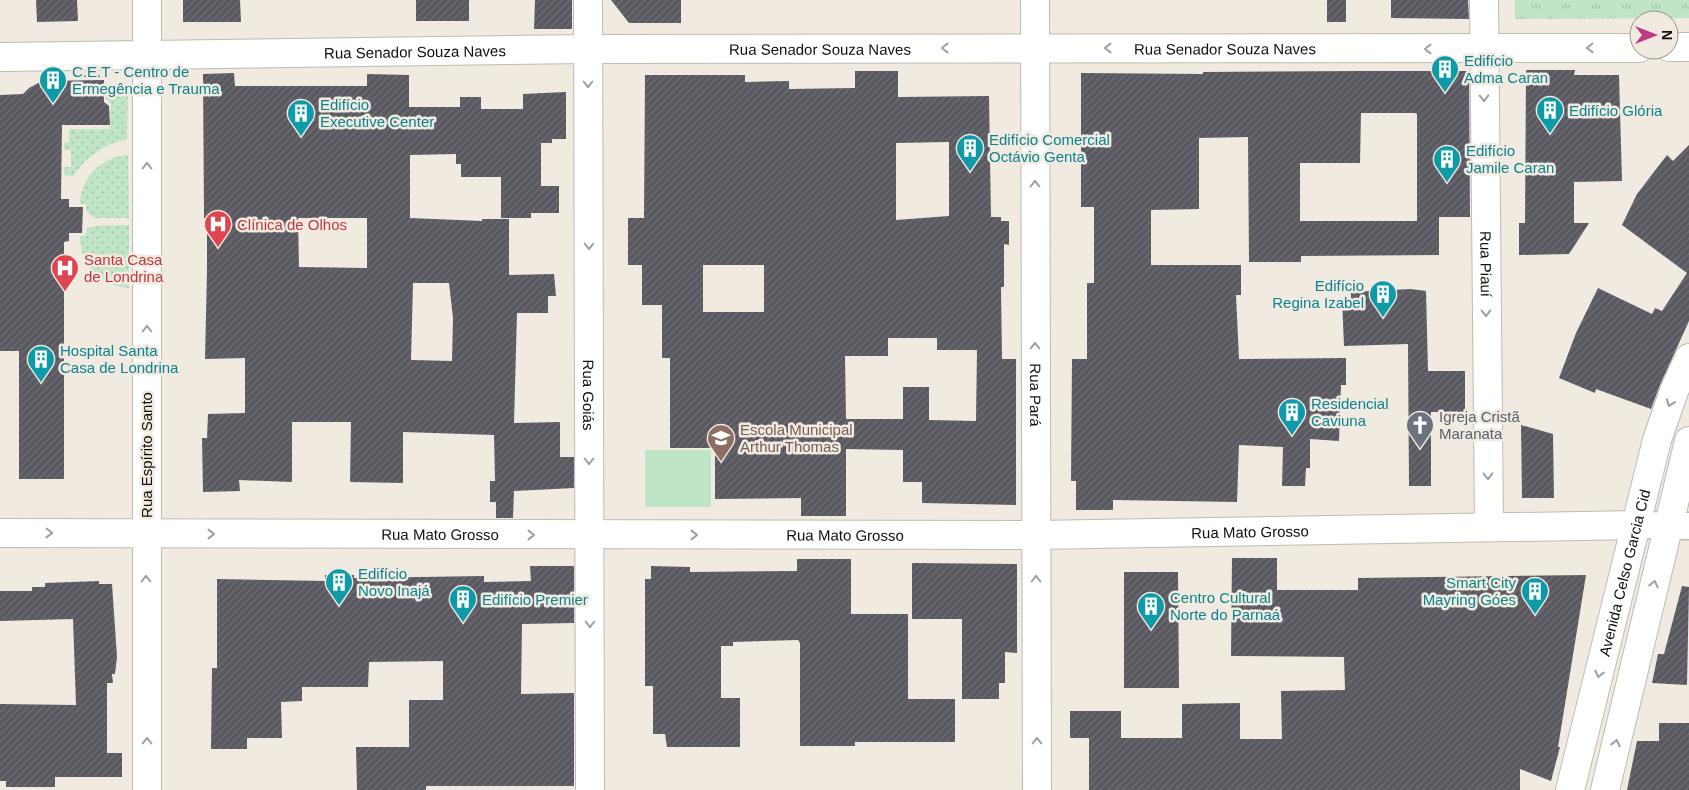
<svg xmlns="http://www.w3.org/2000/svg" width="1689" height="790" font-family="Helvetica,sans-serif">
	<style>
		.grass { fill: url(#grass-dots) }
		.park { fill: url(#park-tufts) }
		.pitch { fill: #c0e4c7 }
		.building { fill: url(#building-hatch); fill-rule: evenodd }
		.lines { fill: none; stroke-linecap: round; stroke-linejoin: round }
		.street-casing { stroke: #c0bab1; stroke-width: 29 }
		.secondary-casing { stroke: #c0bab1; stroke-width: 30 }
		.street { stroke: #fff; stroke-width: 26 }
		.secondary { stroke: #fff; stroke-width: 28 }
		.oneway { stroke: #a09f9e }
		.labels { text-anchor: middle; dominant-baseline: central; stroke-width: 5; stroke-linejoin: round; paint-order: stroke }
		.street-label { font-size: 15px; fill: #110f0c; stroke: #f0eae1 }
		.culture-label { font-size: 15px; fill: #0d838f; stroke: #f0eae1; text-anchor: start }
		.health-label { font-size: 15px; fill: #be3a42; stroke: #f0eae1; text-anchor: start }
		.worship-label { font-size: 15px; fill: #5b616d; stroke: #f0eae1; text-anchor: start }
		.education-label { font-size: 15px; fill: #785e54; stroke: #f0eae1; text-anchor: start }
	</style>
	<defs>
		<pattern id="grass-dots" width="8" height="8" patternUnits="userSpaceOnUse" patternTransform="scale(1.25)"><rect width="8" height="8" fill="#c0e4c7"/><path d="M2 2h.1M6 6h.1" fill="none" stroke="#a4c2aa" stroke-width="1.8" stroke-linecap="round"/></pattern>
		<pattern id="park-tufts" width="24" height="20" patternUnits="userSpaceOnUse" patternTransform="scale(1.25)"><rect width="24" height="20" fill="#c0e4c7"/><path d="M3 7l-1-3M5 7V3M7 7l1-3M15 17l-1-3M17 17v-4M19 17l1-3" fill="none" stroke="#a4c2aa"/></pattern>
		<pattern id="building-hatch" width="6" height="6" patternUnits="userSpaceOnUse" patternTransform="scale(1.25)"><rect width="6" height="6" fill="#5a5860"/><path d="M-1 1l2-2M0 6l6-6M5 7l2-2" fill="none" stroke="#727076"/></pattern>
	</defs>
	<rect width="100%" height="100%" fill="#f0eae1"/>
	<path class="grass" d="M128 90 127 140C105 142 86 158 73 176L64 175V167H71V150H64V143L69 142V129H110L111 104 106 99V91Z
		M128 155 129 218H95L86 211V204H80C80 178 102 157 128 155Z
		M129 225V288C101 286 80 265 80 236H85L87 228 95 226Z"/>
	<path class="park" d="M1515 0H1689V18L1515 19Z"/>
	<path class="pitch" d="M645 450H711V507H645Z"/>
	<path class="building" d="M36 0H77L78 21 37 22Z
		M183 0H240L241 22H183Z
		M416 0H469V21H416Z
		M535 0H572V29H534Z
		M611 0H681V23H629Z
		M1327 0H1346V22H1327Z
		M1391 0H1468L1469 19 1391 18Z
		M1526 70H1575L1574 75H1619L1622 181 1574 182V223H1589L1569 254 1519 255V223H1525Z
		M855 71H898V97L989 96 991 217H1001V221H1009V245L1004 244V287H1001L1002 359H1016V505L922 503V482H903V450L846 449V516H801V498L715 499V448H670V358H662V305H642V265H628V218H644L645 75H745V82L789 81V89L855 88ZM949 142V216L896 220V143ZM703 265H764V312H703ZM888 338H937V350H977L976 421 929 420V387H903V419H846L845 356H888Z
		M1361 71H1469L1470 217H1439V255L1301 256V262H1249L1248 137 1199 138V209L1151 210V265H1241V295H1236L1239 359 1346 358V385H1341L1339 441 1310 439V468H1306L1305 486H1282L1283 447 1239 445 1237 502 1113 500V510H1076V481H1071L1072 359H1087V283H1094V207H1081V73L1203 74V72ZM1361 113H1415L1417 114V221H1300V163H1360Z
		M234 73 235 86H367V74L409 75V107H460V97H481V109H523V94L566 92V139H552V143H541V186H559V213H531V218H501V177H461V164H456V154L410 155V218L482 221V219H509V275L554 274 556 296H548V313H517L514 423 560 422V457H574V488L514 491 513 518H496V502H490V481H495L494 435 403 432V483L350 482 351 422H292V482L239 480 240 491 203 492 202 438H207L208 414 245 413V358L205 359 207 269V218H204L203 74ZM298 218H367V268L299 267ZM413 283H449L453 318 452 361 411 360Z
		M104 80V102L109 106 110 125H62L61 199H69V207H83L82 233H69V241L64 242V479H19V351H0V95L23 94 29 88 42 81Z
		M1689 145V321L1660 385 1651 409 1596 389 1595 393 1559 378 1576 333 1598 288 1652 314 1655 308 1662 311 1687 273 1622 225 1637 194 1667 155 1673 161Z
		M1411 289 1426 291 1428 371H1465V412H1431V486H1409L1408 344 1344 346 1342 299H1351V292Z
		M1521 425 1553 434 1554 498H1522Z
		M1232 558H1277V590H1358V578L1586 575 1558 747H1560L1551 781 1520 769V790H1089V738H1070V711H1121V738H1182V704L1240 703V739H1282L1281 691 1345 690 1344 657 1231 656Z
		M797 559H851V614H908V699H955V742H855V746H800V643L798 640 733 642V646H721V698H740V747H667L665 734H653V686H645V579H651V566L690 567V572L797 571Z
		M912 563 1017 564V653L1005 652V683H999V699H962V619H912Z
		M530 566H574V623L522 624 521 694 574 693V786H426V790H357L356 747H409V700H443V661L369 662 368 687H302V701L281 702 282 738H247V749H211L212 668H217V579L325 581V575H354V578L484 576V582L531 581Z
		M1124 572H1178L1179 688H1124Z
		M99 581V584H112L117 657 115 674H112L113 683H107V753H122V777H55V787H6V781H0V704L76 705 73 619 0 621V591H32V587H45V583Z
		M1682 586 1689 587 1687 685 1652 683 1658 654H1664Z
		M1659 723H1689V790H1627L1637 741H1659Z"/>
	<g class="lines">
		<g class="street-casing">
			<path id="street" d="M1637 525 1689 526"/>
		</g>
		<g class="secondary-casing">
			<g id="secondary">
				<path d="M147 0V790"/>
				<path id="s1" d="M588 0 590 790"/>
				<path id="s2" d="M1035 0 1037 790"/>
				<path id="s3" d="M1484 0 1489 527"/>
				<path d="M1669 47H1689"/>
				<path id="s4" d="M0 57 588 49 1639 48"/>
				<path id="s5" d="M0 533 1035 535 1637 525"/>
				<path id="s6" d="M1570 790 1657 440 1674 391 1689 358"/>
				<path d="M1605 790 1689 441"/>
			</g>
		</g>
		<use href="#street" class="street"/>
		<use href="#secondary" class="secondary"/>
	</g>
	<defs><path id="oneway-chevron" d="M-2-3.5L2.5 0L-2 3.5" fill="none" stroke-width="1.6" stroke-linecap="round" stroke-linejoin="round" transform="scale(1.25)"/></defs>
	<g class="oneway">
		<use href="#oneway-chevron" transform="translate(945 48) rotate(180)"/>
		<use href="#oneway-chevron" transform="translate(1108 48) rotate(-180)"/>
		<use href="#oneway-chevron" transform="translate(1590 48) rotate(179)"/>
		<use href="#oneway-chevron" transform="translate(1428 49) rotate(-180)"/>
		<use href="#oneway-chevron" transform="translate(588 84) rotate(90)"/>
		<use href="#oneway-chevron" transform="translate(1484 98) rotate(89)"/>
		<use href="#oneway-chevron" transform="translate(147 166) rotate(-90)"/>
		<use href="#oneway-chevron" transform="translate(1035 184) rotate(-90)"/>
		<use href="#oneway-chevron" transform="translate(589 246) rotate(90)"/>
		<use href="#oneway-chevron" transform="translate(1486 313) rotate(89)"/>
		<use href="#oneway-chevron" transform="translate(147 329) rotate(-90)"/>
		<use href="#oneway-chevron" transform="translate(1035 346) rotate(-90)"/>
		<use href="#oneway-chevron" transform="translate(1670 403) rotate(110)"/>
		<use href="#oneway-chevron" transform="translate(589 461) rotate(90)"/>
		<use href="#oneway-chevron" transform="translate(1488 476) rotate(89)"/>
		<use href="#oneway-chevron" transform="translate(49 533) rotate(1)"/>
		<use href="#oneway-chevron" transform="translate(211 534)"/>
		<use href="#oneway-chevron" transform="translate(531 535)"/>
		<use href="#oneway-chevron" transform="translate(694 535)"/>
		<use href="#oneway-chevron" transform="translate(146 579) rotate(-90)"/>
		<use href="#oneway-chevron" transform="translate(1036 579) rotate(-90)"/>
		<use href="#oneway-chevron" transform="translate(1654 584) rotate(-77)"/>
		<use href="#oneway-chevron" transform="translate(590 624) rotate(90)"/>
		<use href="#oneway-chevron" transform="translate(1599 674) rotate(104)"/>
		<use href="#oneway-chevron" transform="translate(147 741) rotate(-90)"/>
		<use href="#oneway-chevron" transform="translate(1037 741) rotate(-90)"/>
		<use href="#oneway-chevron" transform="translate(1616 743) rotate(-77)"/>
	</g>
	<defs>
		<g id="building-pin" transform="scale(1.4375)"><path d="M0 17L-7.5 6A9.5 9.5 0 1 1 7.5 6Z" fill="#0f9aa8" stroke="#f0eae1"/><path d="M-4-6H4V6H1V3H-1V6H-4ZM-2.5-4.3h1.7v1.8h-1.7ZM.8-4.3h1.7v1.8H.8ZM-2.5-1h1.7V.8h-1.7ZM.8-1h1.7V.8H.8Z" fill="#fff"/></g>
		<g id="hospital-pin" transform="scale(1.4375)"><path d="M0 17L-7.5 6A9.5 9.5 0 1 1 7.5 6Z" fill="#e0444e" stroke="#f0eae1"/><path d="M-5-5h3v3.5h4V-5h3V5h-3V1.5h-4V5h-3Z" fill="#fff"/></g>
		<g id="church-pin" transform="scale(1.4375)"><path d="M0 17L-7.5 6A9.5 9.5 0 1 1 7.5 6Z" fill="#6b7280" stroke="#f0eae1"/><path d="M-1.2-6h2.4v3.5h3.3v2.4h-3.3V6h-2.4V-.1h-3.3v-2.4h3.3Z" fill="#fff"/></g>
		<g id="school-pin" transform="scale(1.4375)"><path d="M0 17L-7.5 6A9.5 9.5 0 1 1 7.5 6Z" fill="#8d6e63" stroke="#f0eae1"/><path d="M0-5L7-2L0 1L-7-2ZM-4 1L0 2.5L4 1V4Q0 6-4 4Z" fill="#fff"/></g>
	</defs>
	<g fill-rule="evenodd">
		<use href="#building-pin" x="1445" y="69"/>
		<use href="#building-pin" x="53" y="80"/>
		<use href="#building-pin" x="1550" y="110"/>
		<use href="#building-pin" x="301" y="113"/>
		<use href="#building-pin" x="970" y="148"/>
		<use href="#building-pin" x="1447" y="159"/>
		<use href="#hospital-pin" x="218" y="224"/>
		<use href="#hospital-pin" x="65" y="268"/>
		<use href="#building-pin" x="1383" y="294"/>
		<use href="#building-pin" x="41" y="359"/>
		<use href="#building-pin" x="1292" y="412"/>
		<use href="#church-pin" x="1420" y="425"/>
		<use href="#school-pin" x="721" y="438"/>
		<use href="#building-pin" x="339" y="582"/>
		<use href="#building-pin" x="1535" y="591"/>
		<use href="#building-pin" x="463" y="599"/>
		<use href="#building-pin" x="1151" y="606"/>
	</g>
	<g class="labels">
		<g class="street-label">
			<text stroke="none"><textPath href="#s4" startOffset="820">Rua Senador Souza Naves</textPath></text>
			<text stroke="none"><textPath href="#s4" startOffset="1225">Rua Senador Souza Naves</textPath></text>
			<text stroke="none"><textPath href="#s4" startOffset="415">Rua Senador Souza Naves</textPath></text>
			<text stroke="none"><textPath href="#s3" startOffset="264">Rua Piauí</textPath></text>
			<text stroke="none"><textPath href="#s1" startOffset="395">Rua Goiás</textPath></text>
			<text stroke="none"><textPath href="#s2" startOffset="395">Rua Pará</textPath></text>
			<text transform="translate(146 455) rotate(-90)">Rua Espírito Santo</text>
			<text stroke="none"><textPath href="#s5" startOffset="1250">Rua Mato Grosso</textPath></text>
			<text stroke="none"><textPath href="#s5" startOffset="440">Rua Mato Grosso</textPath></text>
			<text stroke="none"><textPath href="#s5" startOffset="845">Rua Mato Grosso</textPath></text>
			<text stroke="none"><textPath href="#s6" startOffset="224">Avenida Celso Garcia Cid</textPath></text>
		</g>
		<g class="culture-label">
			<text x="1464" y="60">Edifício<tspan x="1464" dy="17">Adma Caran</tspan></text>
			<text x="72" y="71">C.E.T - Centro de<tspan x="72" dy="17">Ermegência e Trauma</tspan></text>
			<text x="320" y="104">Edifício<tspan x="320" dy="17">Executive Center</tspan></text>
			<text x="1569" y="110">Edifício Glória</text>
			<text x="989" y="139">Edifício Comercial<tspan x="989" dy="17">Octávio Genta</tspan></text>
			<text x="1466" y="150">Edifício<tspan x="1466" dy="17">Jamile Caran</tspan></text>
			<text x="1364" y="285" text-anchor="end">Edifício<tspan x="1364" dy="17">Regina Izabel</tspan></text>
			<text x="60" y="350">Hospital Santa<tspan x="60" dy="17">Casa de Londrina</tspan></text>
			<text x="1311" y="403">Residencial<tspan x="1311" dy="17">Caviuna</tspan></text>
			<text x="358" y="573">Edifício<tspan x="358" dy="17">Novo Inajá</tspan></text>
			<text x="1516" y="582" text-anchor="end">Smart City<tspan x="1516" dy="17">Mayring Góes</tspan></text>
			<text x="1170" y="597">Centro Cultural<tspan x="1170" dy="17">Norte do Parnaá</tspan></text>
			<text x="482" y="599">Edifício Premier</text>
		</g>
		<g class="health-label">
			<text x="237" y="224">Clínica de Olhos</text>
			<text x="84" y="259">Santa Casa<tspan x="84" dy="17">de Londrina</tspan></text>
		</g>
		<g class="worship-label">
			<text x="1439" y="416">Igreja Cristã<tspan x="1439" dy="17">Maranata</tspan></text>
		</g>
		<g class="education-label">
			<text x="740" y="429">Escola Municipal<tspan x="740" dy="17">Arthur Thomas</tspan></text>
		</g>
	</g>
	<g transform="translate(1654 35) rotate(90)"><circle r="24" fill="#f0eae1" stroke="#97928c"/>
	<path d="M0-4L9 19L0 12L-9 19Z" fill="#bd3b84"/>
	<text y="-8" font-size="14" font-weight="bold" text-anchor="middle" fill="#110f0c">N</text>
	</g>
</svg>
